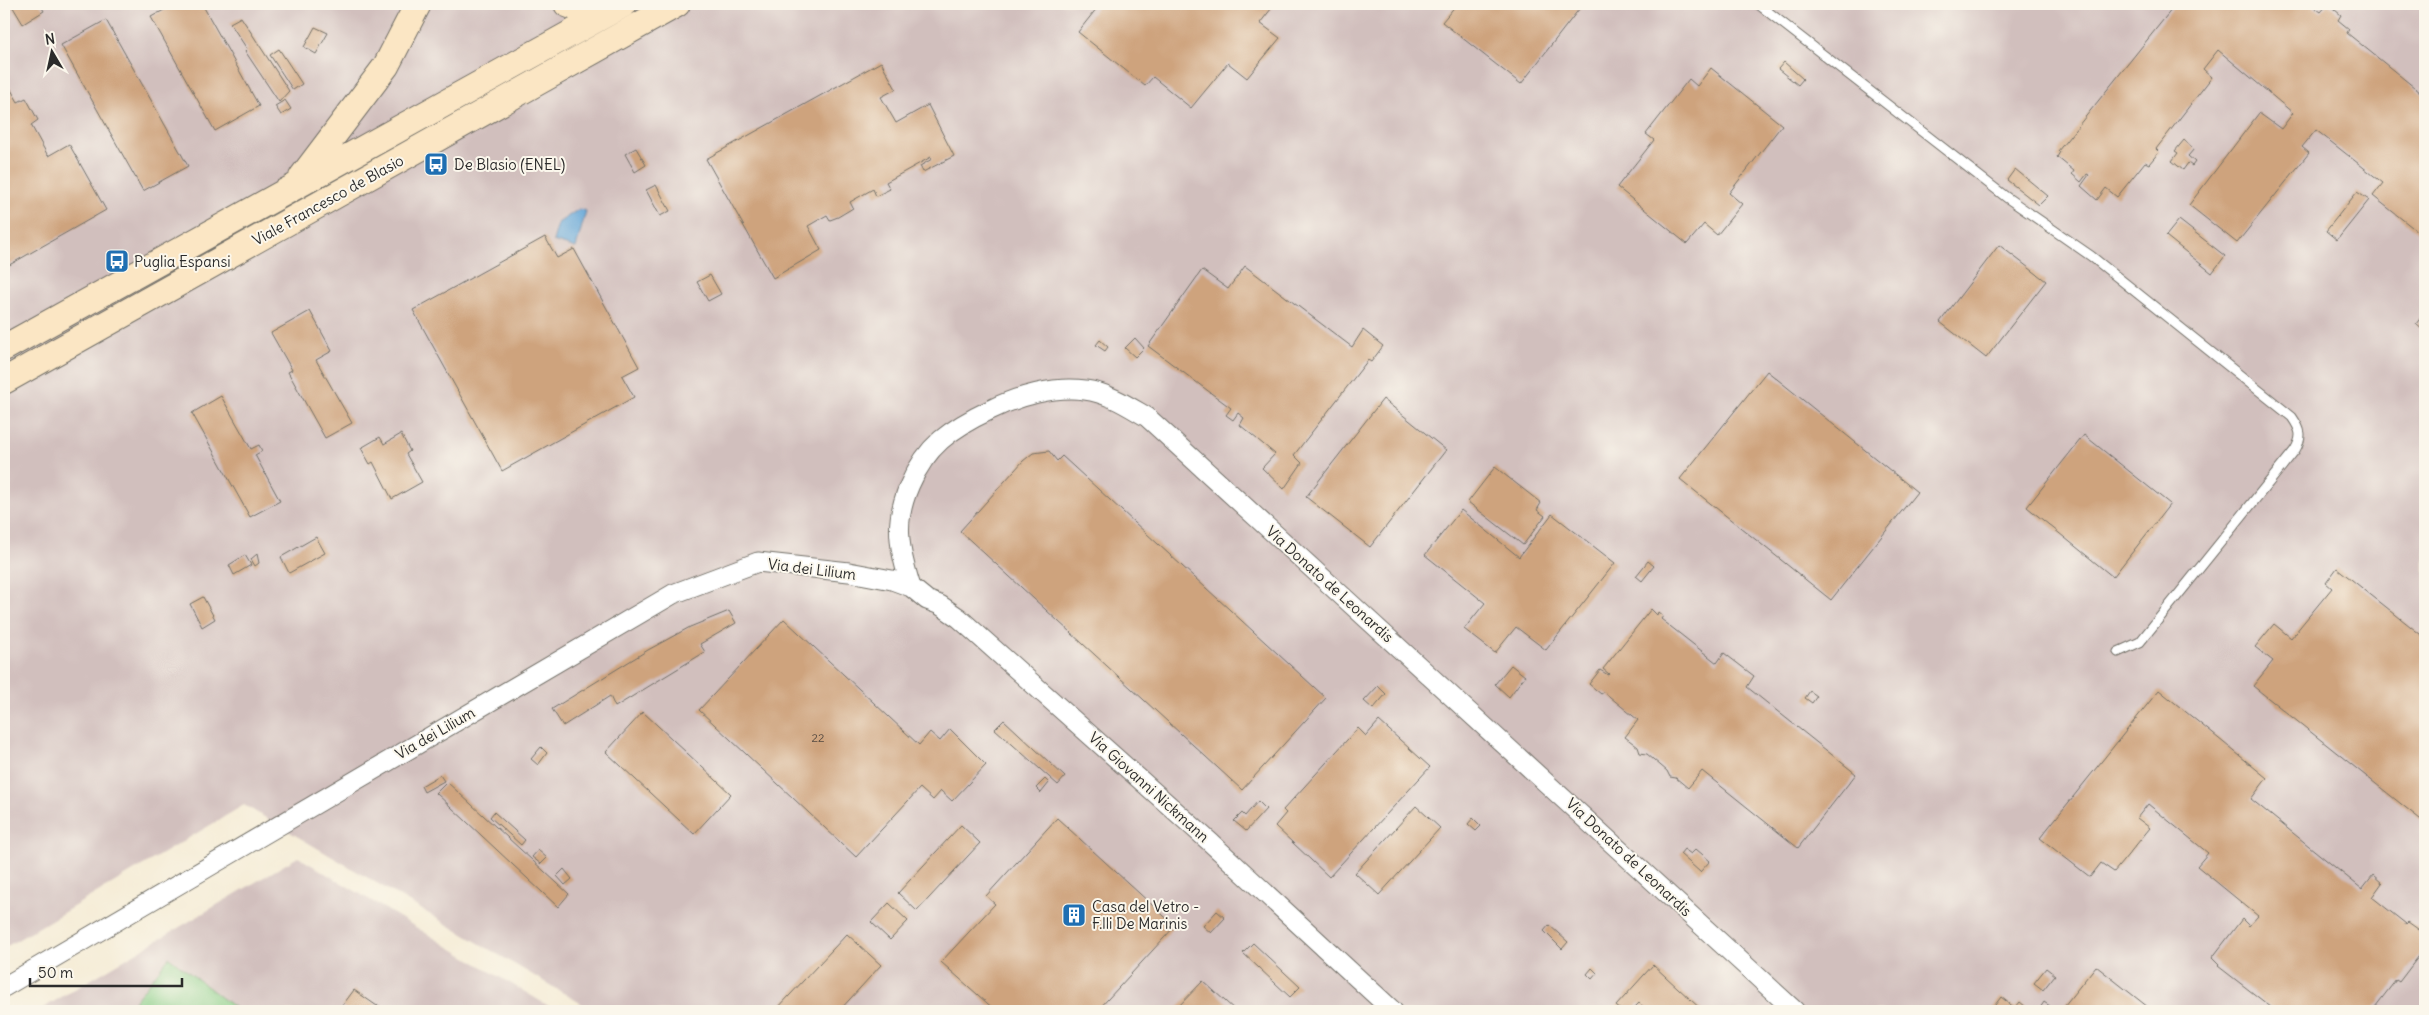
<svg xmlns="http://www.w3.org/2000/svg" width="2429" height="1015" font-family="Delius,sans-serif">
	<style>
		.industrial { fill: #d1bfbd }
		.green { fill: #89ce87; stroke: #5a7c59 }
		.water { fill: #63a5d7; stroke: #476881 }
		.building { fill: #cea37d }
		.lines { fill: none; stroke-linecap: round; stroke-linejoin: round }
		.lane-casing { stroke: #726f67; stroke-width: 11 }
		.street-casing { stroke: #726f67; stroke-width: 21 }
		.secondary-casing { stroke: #726f67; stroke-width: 28 }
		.lane { stroke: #fff; stroke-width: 9 }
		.street { stroke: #fff; stroke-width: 19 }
		.secondary { stroke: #fbe6c4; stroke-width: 26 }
		.labels { text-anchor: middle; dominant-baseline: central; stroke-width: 4; stroke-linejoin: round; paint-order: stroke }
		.number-label { font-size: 12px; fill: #544940 }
		.poi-label { font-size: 15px; fill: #2b2b2b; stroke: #fbf7ec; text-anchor: start }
		.street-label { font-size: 15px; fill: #2b2b2b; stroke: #fbf7ec }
	</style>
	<rect width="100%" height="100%" fill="#fbf7ec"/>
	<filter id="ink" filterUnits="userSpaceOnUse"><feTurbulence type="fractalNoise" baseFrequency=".02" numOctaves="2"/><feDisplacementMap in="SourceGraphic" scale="10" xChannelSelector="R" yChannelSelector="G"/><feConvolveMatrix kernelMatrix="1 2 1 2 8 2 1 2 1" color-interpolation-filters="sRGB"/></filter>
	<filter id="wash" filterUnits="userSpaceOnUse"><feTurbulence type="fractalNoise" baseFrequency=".0096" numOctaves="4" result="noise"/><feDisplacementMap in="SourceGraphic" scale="20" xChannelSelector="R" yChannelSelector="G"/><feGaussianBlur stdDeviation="1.12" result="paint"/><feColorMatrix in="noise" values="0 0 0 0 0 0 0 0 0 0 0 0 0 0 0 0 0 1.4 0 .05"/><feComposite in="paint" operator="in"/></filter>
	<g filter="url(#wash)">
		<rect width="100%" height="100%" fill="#f5ecd6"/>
		<path class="industrial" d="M4 4H2425V1011H594L244 805 4 948V423L7 421 4 416Z
			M298 857 557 1011H38Z"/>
		<path class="green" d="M169 957 239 1011H127Z"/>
		<path class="water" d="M579 209 586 211 576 248 553 241 558 223Z"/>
		<g id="blocks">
			<path class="building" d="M11 4H40L44 11 23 24Z
				M175 4H202L259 106 215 131 151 17Z
				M1091 4H1275L1260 23 1280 38 1247 78 1228 63 1191 108 1153 77 1145 86 1078 32 1097 8Z
				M1457 4H1583L1521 84 1442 22Z
				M2176 4H2310L2321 12 2328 4 2341 15 2338 20 2349 29 2347 33 2425 96V231L2422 235 2373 196 2383 183 2316 130 2302 147 2309 153 2237 243 2189 205 2259 113 2281 129 2293 113 2218 50 2203 69 2212 77 2156 149 2159 152 2149 164 2145 162 2117 197 2106 188 2097 200 2081 186 2089 175 2087 174 2081 182 2072 174 2074 171 2057 157 2060 152 2058 151Z
				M241 17 289 91 279 102 245 51 247 49 230 23Z
				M106 20 188 166 143 191 61 45Z
				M315 27 328 33 316 54 304 47Z
				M279 49 302 84 293 90 270 55Z
				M881 62 896 89 881 97 896 123 928 105 954 156 923 172 920 166 932 159 931 157 886 182 890 189 876 196 873 189 850 202 853 208 838 217 830 220 827 215 808 226 821 250 773 278 706 159Z
				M1784 62 1803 79 1798 85 1778 69Z
				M1711 68 1782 125 1729 193 1742 204 1717 235 1704 224 1687 244 1617 187 1654 140 1646 134 1689 79 1697 86Z
				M10 88 18 102 26 98 38 120 31 125 48 156 69 144 106 210 4 268V92Z
				M285 100 291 109 281 115 275 106Z
				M2184 140 2194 149 2188 156 2195 162 2192 166 2188 163 2183 170 2172 161 2178 153 2175 151Z
				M636 148 646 165 635 172 625 154Z
				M2015 169 2048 196 2039 205 2007 180Z
				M656 185 670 211 660 216 646 190Z
				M2357 192 2369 200 2337 240 2326 231Z
				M2179 220 2225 256 2212 273 2166 236Z
				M545 237 557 258 574 249 639 367 622 376 634 397 502 471 413 310Z
				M1999 245 2046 281 1986 358 1940 322Z
				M1245 266 1352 347 1363 330 1383 346 1371 362 1368 360 1294 455 1302 463 1284 489 1262 468 1275 454 1240 425 1244 418 1238 413 1233 420 1226 415 1231 408 1148 346 1202 270 1228 289Z
				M710 275 721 294 708 301 697 282Z
				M310 311 332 351 316 360 352 423 325 438 288 372 292 370 271 333Z
				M2425 312V332L2416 324Z
				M1135 338 1144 348 1135 357 1125 348Z
				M1100 340 1108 347 1105 351 1096 345Z
				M1767 371 1917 492 1831 600 1680 479Z
				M221 396 251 449 259 445 262 451 255 455 280 501 250 517 192 413Z
				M1383 399 1446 450 1370 547 1306 497Z
				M401 434 410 451 406 454 422 482 392 499 373 462 370 464 361 448 380 437 384 444Z
				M2084 435 2170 504 2113 577 2027 507Z
				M1049 451 1057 461 1062 456 1326 698 1242 790 960 531 1023 461 1033 453Z
				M1495 467 1541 503 1537 510 1545 516 1523 545 1468 502Z
				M1461 510 1519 557 1552 514 1615 563 1546 650 1516 627 1495 653 1464 629 1485 603 1425 555Z
				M316 537 325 553 289 573 281 557Z
				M257 554 259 563 255 566 251 559Z
				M245 555 251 565 234 575 229 565Z
				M1648 561 1654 566 1642 581 1636 576Z
				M2337 568 2425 638V823L2253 686 2273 661 2255 647 2274 624 2291 638 2332 588 2326 583Z
				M203 597 215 619 202 627 190 604Z
				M1651 609 1657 615 1658 612 1663 616 1661 619 1717 663 1724 653 1754 676 1747 687 1856 774 1798 848 1702 771 1688 788 1676 778 1670 777 1667 771 1647 754 1640 753 1638 747 1625 737 1638 720 1604 692 1601 694 1589 684 1600 670 1608 675 1609 674 1603 669Z
				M729 611 736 623 700 644 705 652 615 707 610 696 563 726 552 709 648 650 690 627Z
				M784 619 919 745 930 732 940 741 950 729 986 765 952 801 941 791 933 800 920 788 856 857 699 710Z
				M1511 665 1525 676 1509 697 1495 684Z
				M1378 686 1386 694 1373 709 1364 701Z
				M2159 690 2267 778 2251 799 2362 889 2373 875 2382 883 2372 897 2406 924 2408 922 2425 934V948L2399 982 2396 980 2372 1011H2276L2218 966 2219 965 2212 958 2242 919 2249 926 2258 916 2197 866 2208 853 2148 804 2137 818 2150 828 2114 872 2101 863 2090 877 2040 838Z
				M1810 691 1817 696 1812 703 1805 698Z
				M643 712 731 794 694 834 606 752Z
				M1004 720 1065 777 1058 785 995 729Z
				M1379 721 1430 767 1329 877 1275 826 1286 813 1283 810 1358 728 1366 736Z
				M541 747 547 753 538 765 531 759Z
				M440 775 444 781 424 792 421 786Z
				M1045 779 1049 783 1041 793 1036 788Z
				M447 782 569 894 558 907 436 793Z
				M1258 801 1266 809 1246 831 1234 821 1242 813 1245 816Z
				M1416 806 1440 828 1379 895 1355 873Z
				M494 812 525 840 521 845 490 817Z
				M1057 818 1175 926 1097 1011H996L941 962 995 904 986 896Z
				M1473 818 1481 826 1476 831 1468 824Z
				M961 825 980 843 917 911 898 893Z
				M1684 849 1691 854 1696 849 1710 861 1700 872 1680 854Z
				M538 850 547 858 541 864 532 857Z
				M564 869 572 879 565 885 557 876Z
				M889 903 908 921 890 940 871 922Z
				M1217 911 1225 918 1211 933 1203 926Z
				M1549 925 1568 942 1562 949 1544 931Z
				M847 934 881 965 839 1011H775Z
				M1253 943 1300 987 1290 997 1243 953Z
				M1653 965 1703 1011H1648L1639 1003 1631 1011H1622L1616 1006Z
				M2096 966 2153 1011H2060Z
				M1592 968 1597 973 1592 979 1587 974Z
				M2046 968 2055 975 2043 990 2034 983Z
				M1203 981 1236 1011H1174Z
				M354 990 377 1006 378 1005 387 1011H353L350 1009 349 1011 342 1006Z
				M2001 997 2015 1008 2020 1002 2031 1011H1995L1992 1009Z
				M2044 1002 2057 1011H2038Z"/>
		</g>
	</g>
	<g filter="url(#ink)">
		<use href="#blocks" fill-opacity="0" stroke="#726f67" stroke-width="1"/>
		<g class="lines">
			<g class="lane-casing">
				<path id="lane" d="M1758 4 2006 197 2091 256 2292 417C2301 430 2303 436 2295 450L2140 642 2118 652"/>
			</g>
			<g class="street-casing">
				<path id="street" d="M911 587C906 571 901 555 900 539 896 505 916 462 941 440 955 428 973 418 990 410 1018 396 1054 386 1085 390 1109 393 1128 406 1147 417L1795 1011
					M4 987 673 594 758 562 849 572 892 580 911 587 927 600 940 605 959 618 1210 842 1393 1011"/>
			</g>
			<g class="secondary-casing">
				<path id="secondary" d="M567 4 580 9H613
					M302 177 386 66 418 4
					M4 348 624 4
					M4 381 677 4"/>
			</g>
			<use href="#lane" class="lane"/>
			<use href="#street" class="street"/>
			<use href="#secondary" class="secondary"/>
		</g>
	</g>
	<defs>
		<g id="bus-square" transform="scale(1.25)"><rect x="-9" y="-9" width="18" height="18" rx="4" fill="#1f6fb2" stroke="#fbf7ec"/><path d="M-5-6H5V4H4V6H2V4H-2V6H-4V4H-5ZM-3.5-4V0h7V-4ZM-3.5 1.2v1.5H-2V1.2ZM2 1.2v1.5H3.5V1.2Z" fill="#fff"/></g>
		<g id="building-square" transform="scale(1.25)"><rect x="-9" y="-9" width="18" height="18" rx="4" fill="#1f6fb2" stroke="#fbf7ec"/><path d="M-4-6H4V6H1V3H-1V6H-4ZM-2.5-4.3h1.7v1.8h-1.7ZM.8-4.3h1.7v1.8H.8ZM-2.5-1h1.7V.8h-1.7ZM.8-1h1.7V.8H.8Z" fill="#fff"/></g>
	</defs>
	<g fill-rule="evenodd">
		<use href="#bus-square" x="436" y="164"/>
		<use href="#bus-square" x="117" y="261"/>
		<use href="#building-square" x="1074" y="915"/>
	</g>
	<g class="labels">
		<g class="number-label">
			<text x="818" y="737">22</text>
		</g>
		<g class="poi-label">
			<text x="454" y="164">De Blasio (ENEL)</text>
			<text x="134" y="261">Puglia Espansi</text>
			<text x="1092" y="906">Casa del Vetro -<tspan x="1092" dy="17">F.lli De Marinis</tspan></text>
		</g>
		<g class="street-label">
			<text transform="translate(328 200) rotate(-29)">Viale Francesco de Blasio</text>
			<text transform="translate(812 569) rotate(7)">Via dei Lilium</text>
			<text transform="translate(1330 584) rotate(42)">Via Donato de Leonardis</text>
			<text transform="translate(435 733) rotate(-30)">Via dei Lilium</text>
			<text transform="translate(1149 787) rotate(42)">Via Giovanni Nickmann</text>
			<text transform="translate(1629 857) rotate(43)">Via Donato de Leonardis</text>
		</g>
	</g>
	<rect width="2429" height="1015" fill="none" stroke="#fbf7ec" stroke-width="20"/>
	<g transform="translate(52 52) rotate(351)" stroke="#fbf7ec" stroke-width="4" paint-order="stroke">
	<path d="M0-4L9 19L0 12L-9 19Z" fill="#2b2b2b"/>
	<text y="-8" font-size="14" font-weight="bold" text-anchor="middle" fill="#2b2b2b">N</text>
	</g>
	<path d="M30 978v8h152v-8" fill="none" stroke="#2b2b2b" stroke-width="2.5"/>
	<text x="38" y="978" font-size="15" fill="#2b2b2b" stroke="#fbf7ec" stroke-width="4" paint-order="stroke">50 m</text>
</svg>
